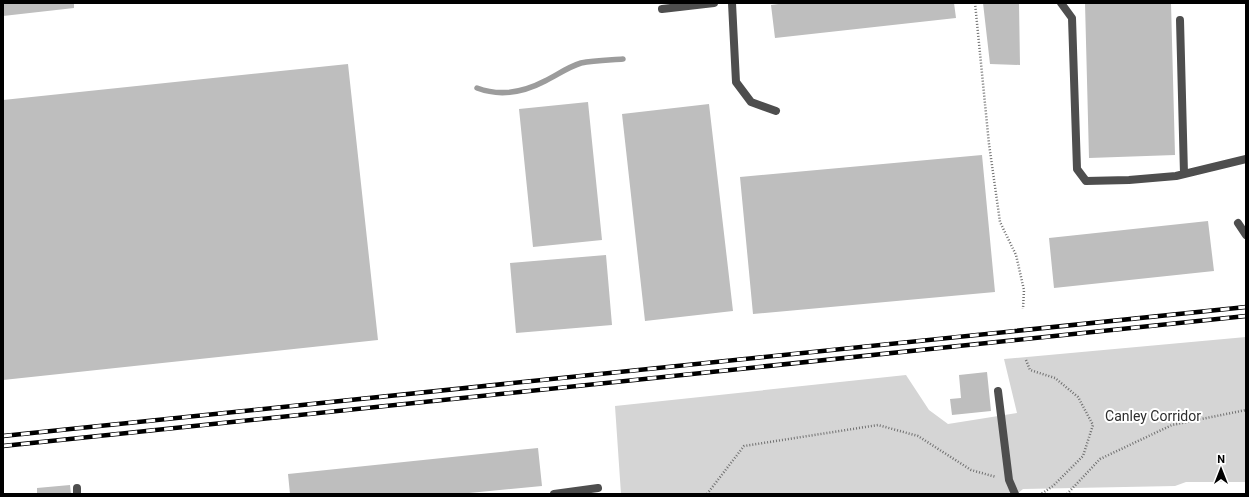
<svg xmlns="http://www.w3.org/2000/svg" width="1249" height="497" font-family="Roboto,sans-serif">
	<style>
		.green { fill: #d5d5d5 }
		.lines { fill: none; stroke-linecap: round; stroke-linejoin: round }
		.stream { stroke: #9c9c9c; stroke-width: 5.5 }
		.building { fill: #bebebe }
		.path { stroke: #707070; stroke-width: 2.5; stroke-dasharray: 1 2; stroke-linecap: butt }
		.service { stroke: #4e4e4e; stroke-width: 8 }
		.minor { stroke: #4e4e4e; stroke-width: 8 }
		.rail-casing { stroke: #000; stroke-width: 4.5 }
		.rail { stroke: #fff; stroke-width: 3; stroke-dasharray: 9; stroke-linecap: butt }
		.labels { text-anchor: middle; dominant-baseline: central; stroke-width: 4; stroke-linejoin: round; paint-order: stroke }
		.park-label { font-size: 14px; fill: #2c2c2c; stroke: #fff }
	</style>
	<rect width="100%" height="100%" fill="#fff"/>
	<path class="green" d="M1246 337V482H1186L1175 486 1023 489 1017 494H621L615 406 906 375 929 410 948 424 1017 413 1004 359Z"/>
	<g class="lines">
		<path class="stream" d="M477 88C501 97 524 92 545 81 557 75 568 67 581 63 594 60 610 60 623 59"/>
	</g>
	<path class="building" d="M3 3H74V8L3 16Z
		M786 3H954L956 18 775 38 771 5Z
		M983 3H1019L1020 65 990 64Z
		M1085 3H1171L1175 155 1089 158Z
		M348 64 378 340 3 380V100Z
		M588 102 602 240 533 247 519 109Z
		M709 104 733 311 645 321 622 114Z
		M982 155 995 292 753 314 740 177Z
		M1208 221 1214 271 1054 288 1049 238Z
		M606 255 612 325 516 333 510 263Z
		M987 372 991 411 952 415 950 399 961 398 959 375Z
		M538 448 542 486 459 494H290L288 474Z
		M70 485 71 494H37V488Z"/>
	<g class="lines">
		<path class="path" d="M975 3 989 144 1000 222 1016 255 1024 290 1023 309
			M1026 360 1030 370 1055 378 1078 397 1093 425 1083 456 1053 486 1041 494
			M707 494 744 446 878 425 918 436 971 470 996 477
			M1067 494 1100 459 1172 425 1246 410"/>
		<path class="service" d="M1061 3 1072 18 1077 169 1086 181 1129 180 1176 176 1246 159
			M1180 20 1184 174
			M998 391 1009 480 1015 494
			M77 488V494"/>
		<path class="minor" d="M732 3 736 82 751 102 776 111
			M662 9 714 3
			M1238 223 1246 235
			M554 494 598 488"/>
		<g class="rail-casing">
			<path id="rail" d="M3 436 1246 307
				M3 446 1246 316"/>
		</g>
		<use href="#rail" class="rail"/>
	</g>
	<g class="labels">
		<g class="park-label">
			<text x="1153" y="416">Canley Corridor</text>
		</g>
	</g>
	<rect width="1249" height="497" fill="none" stroke="#000000" stroke-width="8"/>
	<g transform="translate(1221 469)" stroke="#ffffff" stroke-width="3" paint-order="stroke">
	<path d="M0-3L7 15L0 10L-7 15Z" fill="#000000"/>
	<text y="-6" font-size="11" font-weight="bold" text-anchor="middle" fill="#000000">N</text>
	</g>
</svg>
